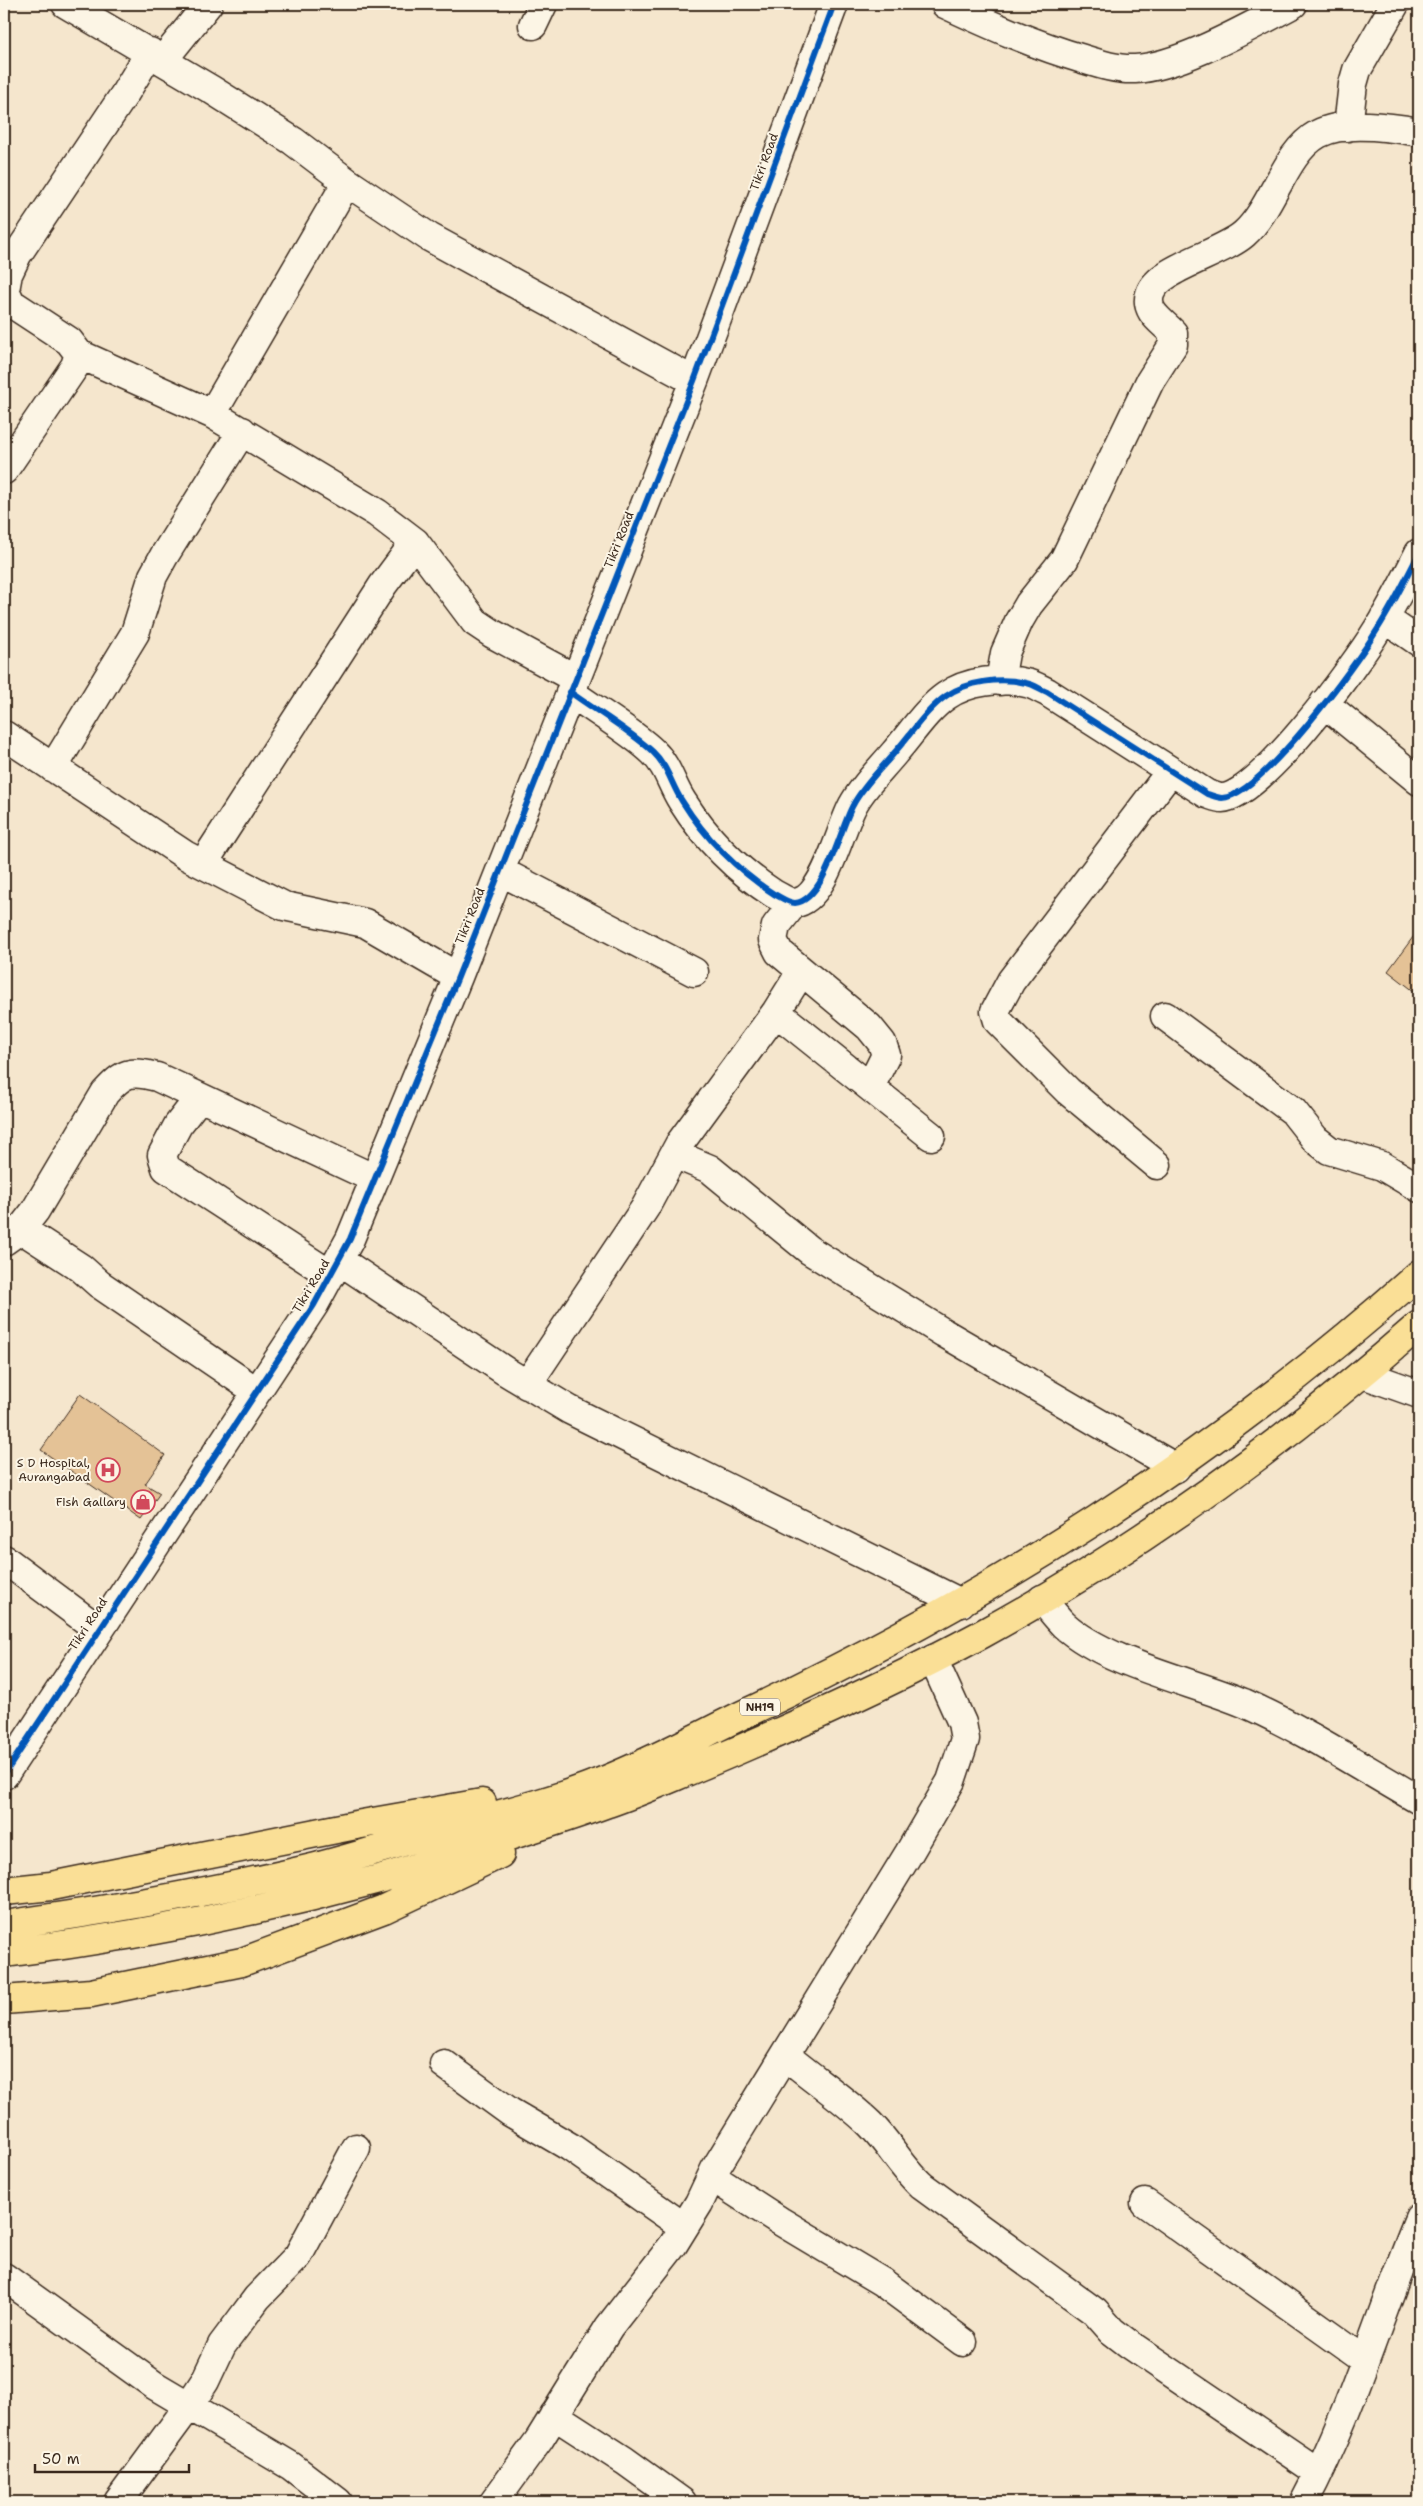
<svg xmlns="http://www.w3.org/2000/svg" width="1423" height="2506" font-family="'Shantell Sans',sans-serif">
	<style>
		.building { fill: #e4c296; stroke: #3b2a1e }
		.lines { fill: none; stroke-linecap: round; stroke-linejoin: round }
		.minor-casing { stroke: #3b2a1e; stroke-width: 31 }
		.highway-casing { stroke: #3b2a1e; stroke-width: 31 }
		.minor { stroke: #fcf5e5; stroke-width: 28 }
		.highway { stroke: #fadf96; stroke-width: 28 }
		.cycleway-casing { stroke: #fcf5e5; stroke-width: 9 }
		.cycleway { stroke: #0057b8; stroke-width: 6 }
		.labels { text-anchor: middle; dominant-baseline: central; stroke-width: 4; stroke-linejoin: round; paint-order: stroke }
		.shield { fill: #fcf5e5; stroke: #75675a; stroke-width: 1 }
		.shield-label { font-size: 11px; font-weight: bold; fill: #3b2a1e }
		.street-label { font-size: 12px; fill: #3b2a1e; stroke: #fcf5e5 }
		.poi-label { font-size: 12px; fill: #3b2a1e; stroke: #fcf5e5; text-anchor: end }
	</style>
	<rect width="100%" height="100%" fill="#f5e6cd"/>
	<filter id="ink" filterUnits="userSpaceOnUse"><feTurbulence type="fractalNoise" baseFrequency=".02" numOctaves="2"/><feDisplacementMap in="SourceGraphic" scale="10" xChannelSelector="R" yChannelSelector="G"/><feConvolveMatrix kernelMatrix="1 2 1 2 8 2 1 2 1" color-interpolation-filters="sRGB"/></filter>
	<g filter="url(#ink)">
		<path class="building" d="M1419 929V995L1388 971Z
			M80 1394 165 1455 145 1484 160 1493 141 1520 41 1450Z"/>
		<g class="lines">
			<g class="minor-casing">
				<path id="minor" d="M66 4 212 90 293 141 347 182 429 237 694 381
					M945 4C990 25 1035 45 1083 59 1099 64 1118 70 1135 69 1180 67 1252 25 1293 4
					M533 25 543 4
					M163 60 208 4
					M1348 127 1353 84 1357 70 1395 4
					M79 354 212 414 377 513 415 542 475 622 493 634 576 679
					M212 414 347 182
					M4 470 75 366 79 354 69 341 11 303 5 290 8 274 17 255 124 95 150 52
					M1384 618 1419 642
					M1000 681 1005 653 1019 621 1029 604 1064 560 1150 381 1173 345V333C1163 322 1144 312 1150 294 1158 268 1221 254 1244 234 1274 207 1284 153 1318 134 1344 120 1391 127 1419 132
					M570 692C596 711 631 731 653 752 668 766 671 784 682 801 705 838 738 871 774 894 780 897 788 903 795 903 825 900 840 828 853 805 863 786 881 769 895 752 911 734 926 710 946 696 967 681 1001 677 1026 683 1033 684 1040 689 1047 692L1207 794C1211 795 1217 798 1222 798 1260 797 1357 663 1377 630 1393 605 1406 579 1419 553
					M1324 703 1419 781
					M4 735 185 855 284 906 365 923 458 977
					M53 768 135 633 153 576 164 556 242 431
					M203 864 383 585 415 542
					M500 871 694 972
					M794 903 776 926 773 940 779 952 869 1027 882 1043 886 1055 870 1087
					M776 1012 931 1136
					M1165 1016 1293 1111 1315 1139 1329 1150 1382 1166 1419 1188
					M199 1098 178 1125 162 1155 166 1168 331 1275
					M674 1154 710 1169 809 1250 944 1333 1176 1468
					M1157 1165 1068 1091 998 1021 995 1011 1011 981 1170 772
					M21 1229 81 1268 99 1284 256 1391
					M4 1241 21 1229 35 1211 105 1093C124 1072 130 1070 157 1077L375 1179
					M339 1260 505 1371 570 1410 961 1603
					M1363 1374 1419 1394
					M527 1385 645 1208 680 1143 776 1012 801 972
					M4 1559 98 1629
					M1042 1599C1049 1608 1056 1617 1064 1625 1106 1663 1191 1681 1244 1703 1305 1730 1361 1767 1419 1800
					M4 1775 314 1305 350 1239 458 977 694 381 834 4
					M785 2055C812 2078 844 2099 870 2124 889 2143 901 2167 922 2186L1095 2312 1112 2331 1129 2344 1318 2472
					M444 2064 510 2112 570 2147 684 2227
					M712 2177 780 2221 882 2282 963 2342
					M1145 2203 1364 2359
					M4 2277 154 2385 291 2466 338 2502
					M554 2415 625 2461 682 2502
					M118 2502 188 2407 205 2381 222 2345 240 2321 257 2298 298 2256 356 2148
					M494 2502 539 2440 609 2327 673 2245 699 2203 715 2169 909 1853 951 1781 965 1739 962 1723 933 1659
					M1304 2502C1352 2412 1380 2312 1419 2218"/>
			</g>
			<g class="highway-casing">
				<path id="highway" d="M4 1891 51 1886 356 1825 482 1803
					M4 1925C109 1910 213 1892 316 1867 360 1856 403 1842 446 1829 497 1815 550 1802 598 1783 647 1764 695 1738 742 1715 991 1598 1214 1457 1419 1274
					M4 1953C129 1938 254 1913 375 1880 418 1868 461 1852 503 1838 538 1827 573 1816 608 1803 640 1792 671 1778 703 1765 798 1725 891 1683 982 1634 1138 1549 1286 1442 1419 1325
					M4 2000 91 1993 242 1962 384 1909 500 1854"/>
			</g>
			<use href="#minor" class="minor"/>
			<use href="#highway" class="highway"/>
			<g class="cycleway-casing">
				<path id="cycleway" d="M570 692C596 711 631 731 653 752 668 766 671 784 682 801 705 838 738 871 774 894 780 897 788 903 795 903 825 900 840 828 853 805 863 786 881 769 895 752 911 734 926 710 946 696 967 681 1001 677 1026 683 1033 684 1040 689 1047 692L1207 794C1211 795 1217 798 1222 798 1260 797 1357 663 1377 630 1393 605 1406 579 1419 553
					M4 1775 314 1305 350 1239 458 977 694 381 834 4"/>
			</g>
			<use href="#cycleway" class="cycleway"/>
		</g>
	</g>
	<defs>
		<g id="hospital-ring" transform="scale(1.25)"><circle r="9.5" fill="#fcf5e5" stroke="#d1495b" stroke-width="1.5"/><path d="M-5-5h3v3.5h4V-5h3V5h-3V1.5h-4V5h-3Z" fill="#d1495b"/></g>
		<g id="shop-ring" transform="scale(1.25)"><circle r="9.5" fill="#fcf5e5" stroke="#d1495b" stroke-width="1.5"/><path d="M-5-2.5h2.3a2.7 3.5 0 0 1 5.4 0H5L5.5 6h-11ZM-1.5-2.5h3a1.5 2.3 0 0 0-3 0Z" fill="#d1495b"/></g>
	</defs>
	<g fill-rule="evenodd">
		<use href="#hospital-ring" x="108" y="1470"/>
		<use href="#shop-ring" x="143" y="1502"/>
	</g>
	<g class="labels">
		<rect class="shield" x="740" y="1698.5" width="40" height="17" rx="4"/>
		<g class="shield-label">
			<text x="760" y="1707">NH19</text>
		</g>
		<g class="street-label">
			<text transform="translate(764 162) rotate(-70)">Tikri Road</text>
			<text transform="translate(619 540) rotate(-68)">Tikri Road</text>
			<text transform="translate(470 916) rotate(-68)">Tikri Road</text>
			<text transform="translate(311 1286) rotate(-59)">Tikri Road</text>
			<text transform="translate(88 1624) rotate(-57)">Tikri Road</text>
		</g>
		<g class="poi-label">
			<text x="90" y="1463">S D Hospital,<tspan x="90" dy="14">Aurangabad</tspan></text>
			<text x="126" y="1502">Fish Gallary</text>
		</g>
	</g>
	<rect width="1423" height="2506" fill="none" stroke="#fcf5e5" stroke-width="20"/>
	<rect x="10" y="10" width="1403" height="2486" fill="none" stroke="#3b2a1e" stroke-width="2" filter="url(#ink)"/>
	<path d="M35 2464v8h154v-8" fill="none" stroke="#3b2a1e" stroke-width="2.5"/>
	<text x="42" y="2464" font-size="15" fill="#3b2a1e" stroke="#fcf5e5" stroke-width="4" paint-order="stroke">50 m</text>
</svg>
